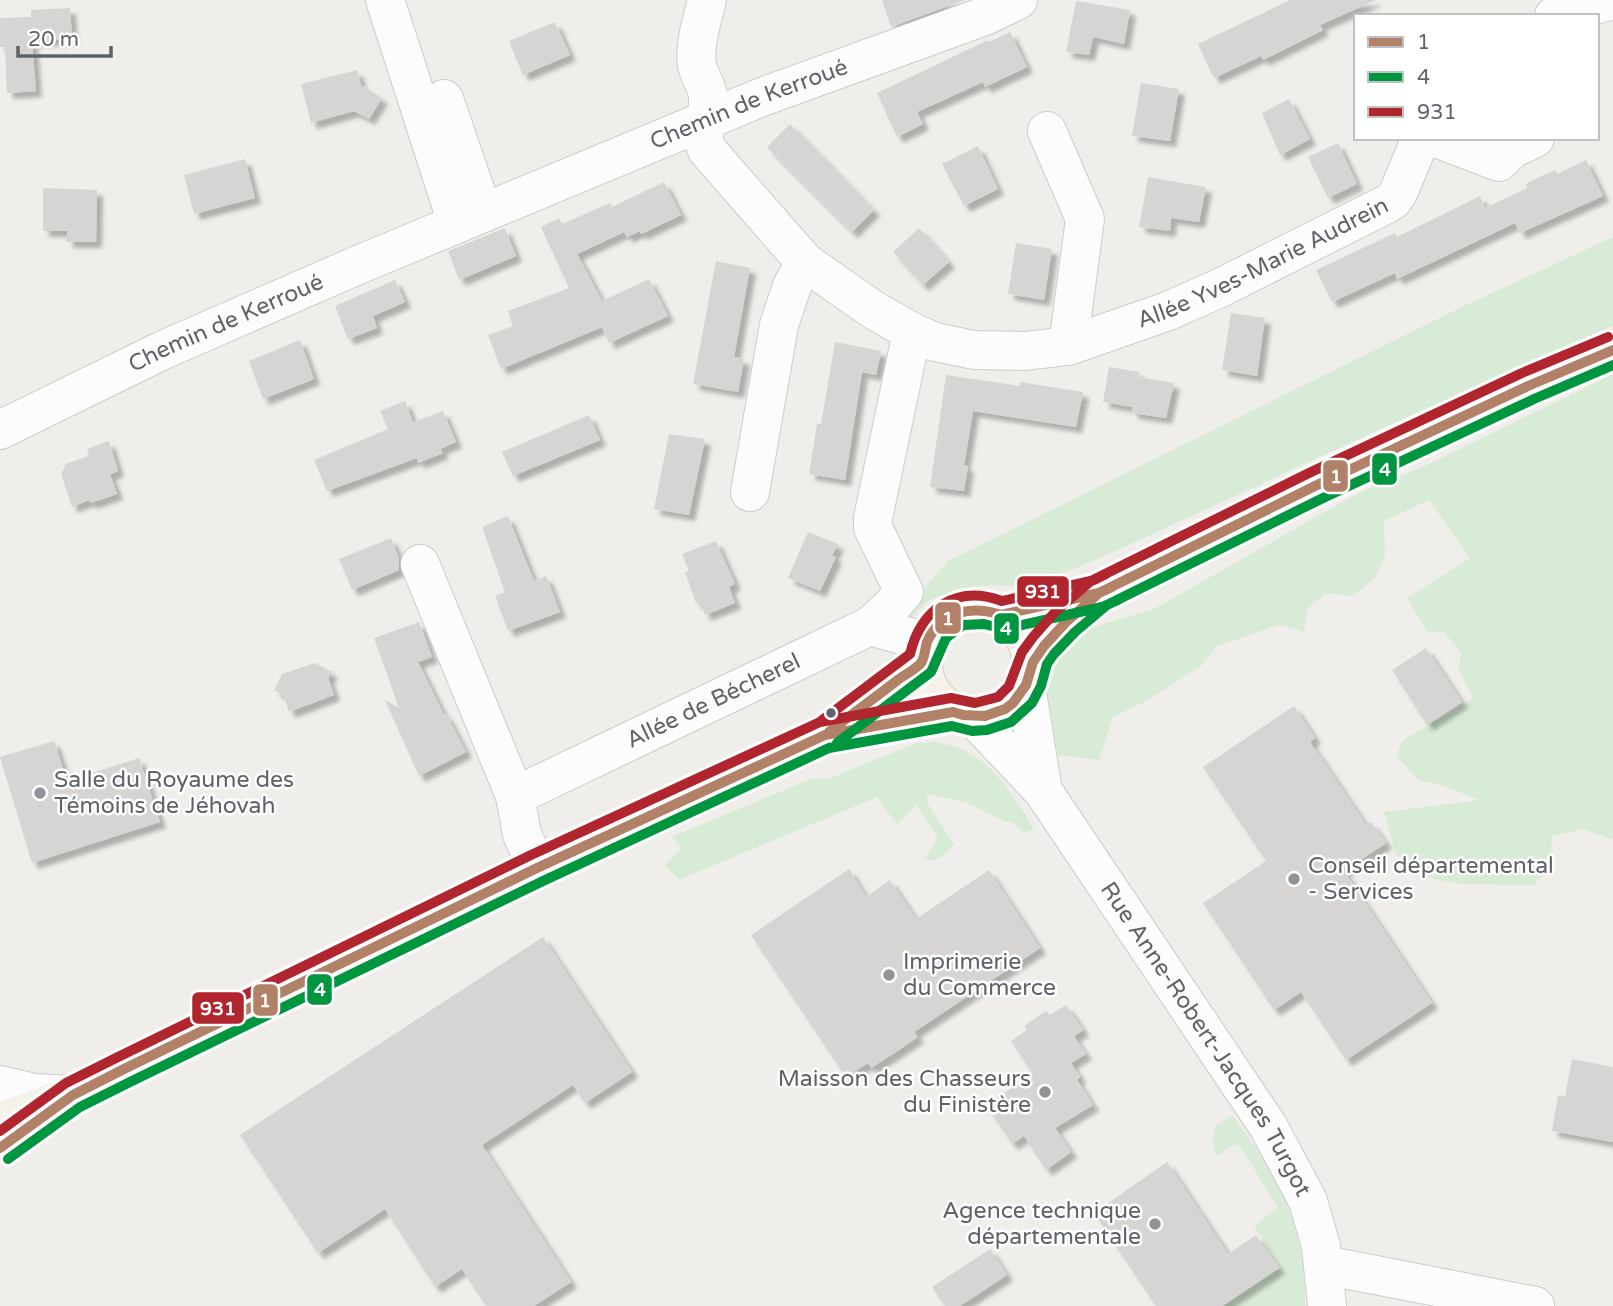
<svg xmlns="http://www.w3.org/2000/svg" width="1613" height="1306" font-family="'Varela Round',sans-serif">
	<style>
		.green { fill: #d8ebd6 }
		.building { fill: #d6d5d3; filter: url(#shadow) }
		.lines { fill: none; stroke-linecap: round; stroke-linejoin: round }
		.minor-casing { stroke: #cbcccc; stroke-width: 40 }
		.major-casing { stroke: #d7ceb8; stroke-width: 40 }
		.minor { stroke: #fdfcfc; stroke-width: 38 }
		.major { stroke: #f4f2e9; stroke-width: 38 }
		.bus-1-casing { stroke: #fff; stroke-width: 16 }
		.bus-2-casing { stroke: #fff; stroke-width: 16 }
		.bus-3-casing { stroke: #fff; stroke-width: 16 }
		.bus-1 { stroke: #b18168; stroke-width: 10 }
		.bus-2 { stroke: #009640; stroke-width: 10 }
		.bus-3 { stroke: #b0252e; stroke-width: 10 }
		.bus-dot { fill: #5f6368; stroke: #fff; stroke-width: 2.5 }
		.poi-dot { fill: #919496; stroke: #fff; stroke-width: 2.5 }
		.labels { text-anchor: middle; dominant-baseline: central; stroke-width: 5; stroke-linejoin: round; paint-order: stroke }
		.street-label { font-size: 23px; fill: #5f6368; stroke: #fff }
		.poi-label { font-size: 23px; fill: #5f6368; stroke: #fff; text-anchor: start }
		.line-badge { stroke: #fff; stroke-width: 2.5 }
		.badge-label { font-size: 19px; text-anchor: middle; font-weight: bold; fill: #fff }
	</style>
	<defs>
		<filter id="shadow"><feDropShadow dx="6" dy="6" stdDeviation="2" flood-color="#0004"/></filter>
	</defs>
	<rect width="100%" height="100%" fill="#efeeea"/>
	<path class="green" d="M1613 237V326L1374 432 1098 559 1065 572 1021 585 976 586 955 590 928 601 908 622 904 610 948 561 1464 306Z
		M1613 374V840L1583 829 1552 836 1551 864 1534 885 1459 884 1426 877 1396 854 1384 812 1480 800 1438 784 1419 781 1396 756 1403 740 1474 698 1458 670 1461 654 1445 632 1428 633 1407 598 1470 558 1429 500 1384 521 1385 555 1376 577 1353 596 1326 593 1308 608 1304 632 1279 625 1217 646 1201 666 1148 700 1113 717 1099 760 1058 755 1047 690 1049 672 1058 652 1079 631 1154 609 1362 491 1425 466Z
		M935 742C943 744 953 745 961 749 993 762 1017 800 1034 829L1024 833 1012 822H1006L965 802 927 794 928 804 954 844 943 856 931 861 925 858 938 838 916 805 897 825 877 797 679 880 665 865 682 848 672 837 813 778 828 779 916 743Z
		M1232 1115C1279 1177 1306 1226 1305 1306H1224L1281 1268 1254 1226 1278 1208 1238 1143 1216 1156 1213 1142 1215 1126Z"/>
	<path class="building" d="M882 0H965L891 27Z
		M1290 0H1376L1320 25 1323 30 1263 60 1261 56 1214 78 1198 44Z
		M1076 1 1130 10 1124 44 1093 37 1089 55 1066 52Z
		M70 8 72 39 32 41 36 91 7 93 5 47H0V18L31 17V10Z
		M555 22 570 55 523 75 509 41Z
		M1010 32 1027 67 985 87 983 82 917 112 923 124 897 137 877 93 988 40 989 42Z
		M357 70 361 85 382 98 369 119 354 111 311 123 301 84Z
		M1141 83 1179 89 1170 141 1132 136Z
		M1289 99 1310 139 1280 155 1262 113Z
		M790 124 874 210 852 232 767 147Z
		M1338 143 1357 184 1328 198 1308 157Z
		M978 146 998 189 964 206 942 164Z
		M245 159 255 198 194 214 184 175Z
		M1586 160 1603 196 1520 233 1515 223 1397 279 1395 273 1332 302 1316 270 1395 233 1397 237 1480 196 1485 208 1527 188 1526 184 1541 176 1556 170 1557 174Z
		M1148 177 1206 187 1199 222 1171 218 1170 231 1139 227Z
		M664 182 681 215 641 234 640 231 627 237 624 232 577 254 602 301 649 279 668 316 609 343 602 327 501 369 488 335 513 326 508 311 569 288 541 227 559 218 562 224 610 203 612 207Z
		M43 188 97 190 96 242H67V231H43Z
		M505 228 516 256 459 280 448 251Z
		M919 228 949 262 923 285 893 252Z
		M1016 243 1052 249 1044 300 1008 294Z
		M716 261 750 268 734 357 744 359 738 392 693 384Z
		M395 280 405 302 373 316 377 328 348 339 335 306Z
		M1231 313 1265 318 1257 376 1222 370Z
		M300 340 314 379 263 399 249 361Z
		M835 342 881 351 876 375 862 372 845 480 809 474 817 424H821Z
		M1109 367 1139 372 1138 377 1174 383 1166 418 1132 413V407L1103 402Z
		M946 375 1020 386V382L1083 392 1076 427 973 411 964 465 968 466 964 491 930 487Z
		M405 401 413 422 443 411 456 442 440 449 443 453 418 463 417 458 327 491 314 460 388 429 380 411Z
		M589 415 600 440 513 476 502 452Z
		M669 434 705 439 689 515 654 509Z
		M109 441 118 471 110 474 117 494 91 503 89 500 72 507 61 474 66 464 89 456 87 449Z
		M508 516 534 581 546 576 560 612 508 631 495 596 505 592 482 527Z
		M808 532 838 544 832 556 836 557 820 591 788 578Z
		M391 538 399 559V570L352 590 339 559Z
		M716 541 735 584 729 587 735 603 705 615 700 601 696 603 685 572 689 571 682 554Z
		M419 622 432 657 418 662 444 715 446 714 466 752 419 776 385 700 399 708 374 638Z
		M1426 648 1462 702 1427 725 1392 670Z
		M315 663 332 672 328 678 334 695 289 712 284 696 274 690 282 674Z
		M1294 706 1315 738 1310 742 1366 825 1371 822 1386 843 1344 871 1432 1003 1346 1060 1301 992 1274 1010 1203 903 1266 861 1203 767Z
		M54 741 67 781 139 758 160 822 32 863 0 757Z
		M849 869 866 897 890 880 916 919 989 870 1040 948 914 1032 918 1037 899 1050 871 1068 868 1063 846 1077 751 935Z
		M543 937 632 1072 585 1103 573 1085 482 1145 571 1282 534 1306H486L462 1269 435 1287 385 1209 318 1253 240 1135Z
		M1066 1005 1083 1030 1074 1036 1086 1054 1071 1063 1080 1077 1077 1080 1093 1105 1055 1128 1071 1152 1046 1170 1024 1136 1012 1144 986 1105 1033 1074 1011 1041 1027 1030 1024 1026 1046 1011 1050 1015Z
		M1572 1059 1613 1067V1142L1552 1131 1558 1095 1565 1097Z
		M1167 1162 1228 1254 1256 1235 1279 1268 1222 1306H1156L1094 1213Z
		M990 1249 1007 1275 960 1306H945L932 1287Z"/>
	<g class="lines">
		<g class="minor-casing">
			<g id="minor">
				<path d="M385 0 457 223"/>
				<path id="s1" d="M707 0C702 21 694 44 697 65 699 76 707 85 708 96 710 117 698 128 707 150L805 262 872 309 912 332 935 342 974 350 1025 351 1068 346 1168 311 1220 288 1385 205 1393 200 1398 193 1421 138"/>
				<path d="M1554 16 1613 0"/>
				<path d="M444 99 483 213"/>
				<path d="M1047 131 1085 219 1068 346"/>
				<path d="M1436 138 1499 162 1512 149 1535 138"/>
				<path id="s2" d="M0 430 163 350 358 265 762 97 985 16 1018 0"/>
				<path d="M750 492 779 325 792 286 805 262"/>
				<path d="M420 564 515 796 522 834 537 868"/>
				<path d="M870 626 927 642"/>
				<path d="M1026 686 1043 791"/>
				<path id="s3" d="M973 717 1043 791 1268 1126 1308 1201 1321 1246 1327 1306"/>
				<path id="s4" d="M515 796 870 626 889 609 904 592 873 528V518L912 332"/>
				<path d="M0 1085 34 1093 73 1095"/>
				<path d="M1324 1265 1535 1306"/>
			</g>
		</g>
		<g class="major-casing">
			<path id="major" d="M923 663a54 54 0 1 1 108 0a54 54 0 1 1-108 0Z
				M1031 663 1060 627 1099 593 1315 486 1528 386 1613 350
				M831 734 953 712
				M0 1122 73 1095 537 868 825 735 922 662"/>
		</g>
		<use href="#minor" class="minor"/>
		<use href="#major" class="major"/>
		<g class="bus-1-casing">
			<path id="bus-1" d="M829 732C852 714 876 697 899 679 906 674 916 669 921 663 925 657 925 648 927 642 941 611 972 605 1001 615L1099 593 1112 587
				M0 1148 73 1095 124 1069 537 868 825 735 953 712 963 715 985 716 1005 709 1013 703 1026 685 1033 662 1044 646 1066 622 1099 593 1315 486 1528 386 1613 350"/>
		</g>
		<g class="bus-2-casing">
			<path id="bus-2" d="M837 743 931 672 946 638 963 625 984 624 1004 629 1102 607 1118 600
				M8 1159 80 1107 130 1082 543 881 829 748 952 726 972 731 987 730 1011 722 1032 703 1041 686 1047 664 1054 654 1075 632 1107 605 1321 499 1534 399 1613 365"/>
		</g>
		<g class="bus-3-casing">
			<path id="bus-3" d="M821 721 910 654C921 609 956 584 1002 601L1094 580 1106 574
				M0 1131 66 1083 118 1057 531 855 820 722 951 698 975 703 998 697 1009 686 1022 652 1033 637 1056 611 1091 581 1309 473 1522 373 1608 337"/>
		</g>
		<use href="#bus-1" class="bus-1"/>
		<use href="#bus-2" class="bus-2"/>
		<use href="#bus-3" class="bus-3"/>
	</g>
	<circle class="bus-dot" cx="831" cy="713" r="6"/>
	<g class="poi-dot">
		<circle cx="40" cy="793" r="7"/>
		<circle cx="1294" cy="879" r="7"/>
		<circle cx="889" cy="975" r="7"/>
		<circle cx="1045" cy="1092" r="7"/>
		<circle cx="1155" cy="1224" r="7"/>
	</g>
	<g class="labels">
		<g class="street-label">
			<text stroke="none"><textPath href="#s2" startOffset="817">Chemin de Kerroué</textPath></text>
			<text stroke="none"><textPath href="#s1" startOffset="802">Allée Yves-Marie Audrein</textPath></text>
			<text stroke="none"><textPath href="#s2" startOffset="250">Chemin de Kerroué</textPath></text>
			<text stroke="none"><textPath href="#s4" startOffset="220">Allée de Bécherel</textPath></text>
			<text stroke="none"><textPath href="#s3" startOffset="399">Rue Anne-Robert-Jacques Turgot</textPath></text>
		</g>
		<g class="poi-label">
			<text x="54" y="780">Salle du Royaume des<tspan x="54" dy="26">Témoins de Jéhovah</tspan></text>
			<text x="1308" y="866">Conseil départemental<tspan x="1308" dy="26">- Services</tspan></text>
			<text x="903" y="962">Imprimerie<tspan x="903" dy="26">du Commerce</tspan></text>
			<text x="1031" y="1079" text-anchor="end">Maisson des Chasseurs<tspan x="1031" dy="26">du Finistère</tspan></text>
			<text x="1141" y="1211" text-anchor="end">Agence technique<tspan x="1141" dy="26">départementale</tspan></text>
		</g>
	</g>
	<g class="line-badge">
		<rect x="1371" y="452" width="27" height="34" rx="7" fill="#009640"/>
		<rect x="1322" y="459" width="27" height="34" rx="7" fill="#b18168"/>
		<rect x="1016" y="575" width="54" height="33" rx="7" fill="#b0252e"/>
		<rect x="934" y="601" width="28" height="34" rx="7" fill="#b18168"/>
		<rect x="993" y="612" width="27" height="33" rx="7" fill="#009640"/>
		<rect x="306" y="973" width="27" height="33" rx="7" fill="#009640"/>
		<rect x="252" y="983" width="27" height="34" rx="7" fill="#b18168"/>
		<rect x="191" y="991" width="54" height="34" rx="7" fill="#b0252e"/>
	</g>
	<g class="badge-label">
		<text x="1385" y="476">4</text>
		<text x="1336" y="483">1</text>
		<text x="1043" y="598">931</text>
		<text x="948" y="625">1</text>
		<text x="1006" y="635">4</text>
		<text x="320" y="996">4</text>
		<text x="265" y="1007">1</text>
		<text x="218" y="1015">931</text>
	</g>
	<rect x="1354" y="14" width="245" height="126" fill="#ffffff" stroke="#bfc1c3" stroke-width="2"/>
	<rect x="1368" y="37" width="35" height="10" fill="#b18168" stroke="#bfc1c3" stroke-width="2"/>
	<text x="1417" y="49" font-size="21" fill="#5f6368">1</text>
	<rect x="1368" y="72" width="35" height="10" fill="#009640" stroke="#bfc1c3" stroke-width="2"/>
	<text x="1417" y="84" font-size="21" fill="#5f6368">4</text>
	<rect x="1368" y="107" width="35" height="10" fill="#b0252e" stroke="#bfc1c3" stroke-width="2"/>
	<text x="1417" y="119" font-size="21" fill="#5f6368">931</text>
	<path d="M18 46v10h93v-10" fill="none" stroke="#5f6368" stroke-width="3.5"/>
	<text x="28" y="46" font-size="21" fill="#5f6368" stroke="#ffffff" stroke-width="5" paint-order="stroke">20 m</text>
</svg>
